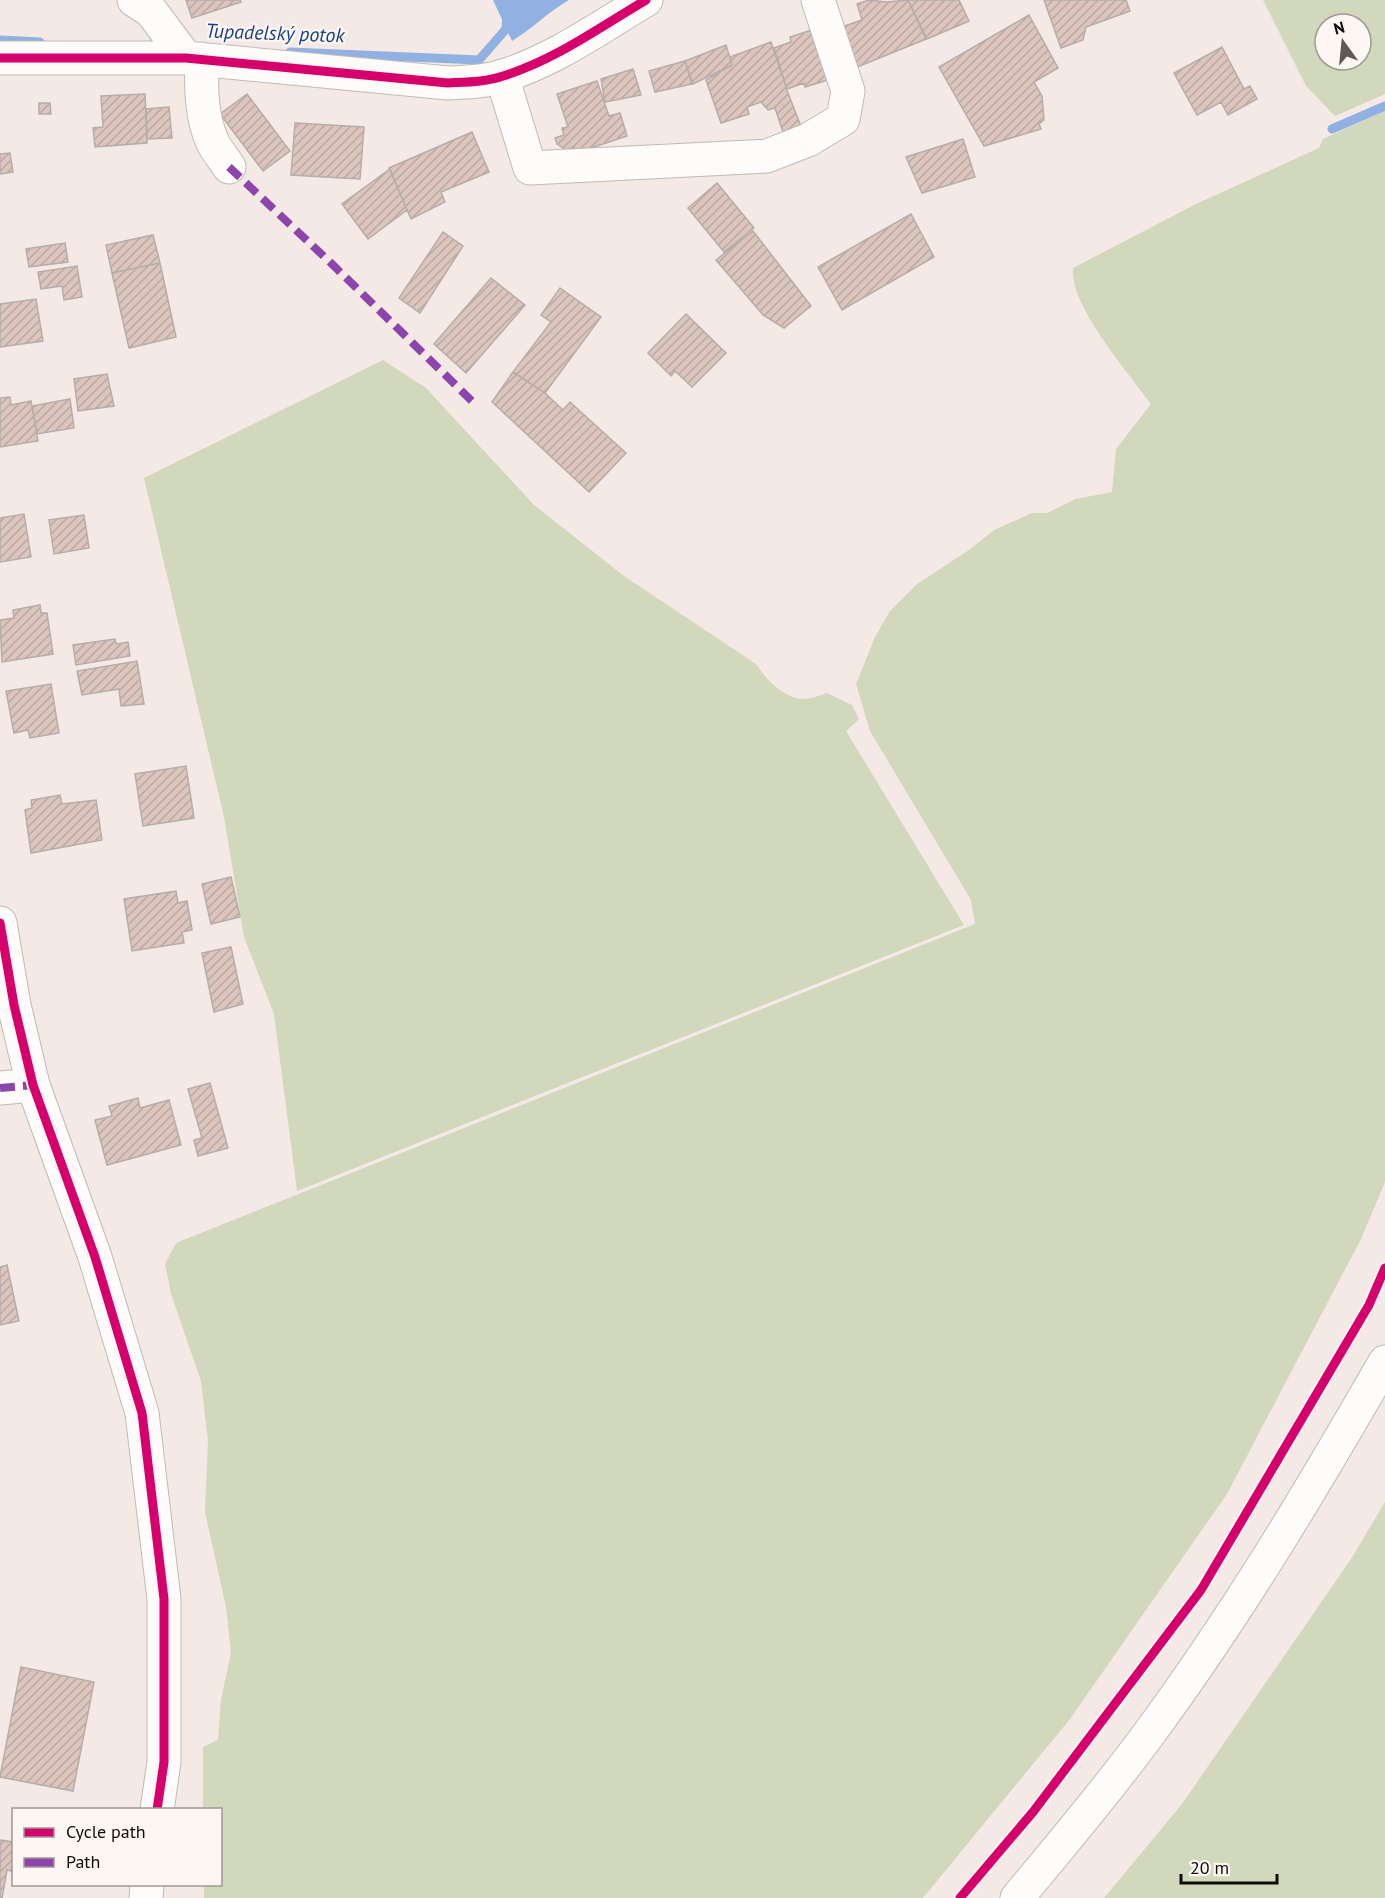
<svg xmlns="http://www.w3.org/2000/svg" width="1385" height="1898" font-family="'PT Sans',sans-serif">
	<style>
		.grass { fill: #d1d8bb; fill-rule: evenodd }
		.water { fill: #91b1e2 }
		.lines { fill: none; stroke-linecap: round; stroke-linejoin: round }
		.stream { stroke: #91b1e2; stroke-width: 9 }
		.building { fill: url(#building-hatch); stroke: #b5adaa; stroke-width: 1.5 }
		.minor-casing { stroke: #c1b9b5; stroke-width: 35 }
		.major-casing { stroke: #c1b9b5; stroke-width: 35 }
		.minor { stroke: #fdfcfb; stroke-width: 33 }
		.major { stroke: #fdfcfb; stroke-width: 33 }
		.quiet { stroke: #8e44ad; stroke-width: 8; stroke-dasharray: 15 8; stroke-linecap: butt }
		.cycleway-casing { stroke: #fef6f3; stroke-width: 13 }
		.cycleway { stroke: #d6006c; stroke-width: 9 }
		.labels { text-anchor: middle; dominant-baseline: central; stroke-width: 4.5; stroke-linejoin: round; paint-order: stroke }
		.water-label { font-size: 20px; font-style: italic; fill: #144383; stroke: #fef6f3 }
	</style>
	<defs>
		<pattern id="building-hatch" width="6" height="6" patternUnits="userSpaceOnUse" patternTransform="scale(1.5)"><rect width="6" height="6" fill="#dcc5bd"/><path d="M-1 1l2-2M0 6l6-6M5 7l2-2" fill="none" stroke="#bca8a1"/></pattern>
	</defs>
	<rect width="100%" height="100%" fill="#f4e9e5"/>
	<path class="grass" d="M1263 0H1385V94L1335 116 1306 86ZM1325 24H1361V60H1325Z
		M1385 111V1182L1361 1239 1227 1494 1070 1719 923 1898H204V1885L220 1884V1810L203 1809V1747L218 1740 221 1699 231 1653 226 1607 205 1512 208 1441 201 1381 171 1294 165 1264 176 1243 975 924 971 900 870 731 856 684 875 637 890 611 917 584 969 550 994 530 1032 513H1047L1076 499 1112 492 1116 449 1151 404C1129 373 1069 305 1073 268L1196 204 1319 148 1323 139Z
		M383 360 426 388 534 505 624 576 756 664C767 680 783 698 804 699 811 699 821 695 827 693L852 705 859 719 846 731 964 925 297 1191 274 1014 244 937 224 817 144 478Z
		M1385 1502V1898H1104L1182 1804 1351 1559Z"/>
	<path class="water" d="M493 0H569C548 12 532 29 512 41Z"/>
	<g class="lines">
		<path class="stream" d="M0 40 40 42
			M290 52 479 60 506 29 508 0
			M1332 129 1385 106"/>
	</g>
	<path class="building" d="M186 0H240L241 2 192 18Z
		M869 0 887 2 908 0 926 39 850 70 836 29 862 20 857 4Z
		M908 0H959L969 21 927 39Z
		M1044 0H1126L1130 11 1086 27 1083 40 1061 48Z
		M1029 15 1058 68 1034 82 1042 96 1044 120 1039 124 1041 129 984 146 939 67Z
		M815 29 831 79 805 87 804 83 787 89 774 48 791 42 790 37Z
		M771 42 788 93 802 129 784 135 775 108 768 110 761 102 747 107 749 114 721 123 706 80 732 65 730 57Z
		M726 45 732 65 693 84 685 61Z
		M1222 47 1244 89 1250 86 1257 99 1228 115 1221 102 1197 115 1174 73Z
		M685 61 692 84 655 92 649 71Z
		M633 69 641 95 605 102 601 79Z
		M597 81 609 116 620 113 627 136 576 153 574 147 566 150 557 144 555 138 564 135 562 128 568 127 557 94Z
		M145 94 147 143 95 147 93 128 103 127 101 96Z
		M247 94 290 151 263 171 220 114Z
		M39 103H50L51 114H39Z
		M169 107 172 138 147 139 146 109Z
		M295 123 364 127 360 179 291 175Z
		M472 132 489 172 441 192 445 202 411 219 389 168Z
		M963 139 975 177 922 193 906 157Z
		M10 153 13 172 0 174V154Z
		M390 169 407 210 368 239 342 204Z
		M717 183 754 228 724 252 688 208Z
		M911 214 934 257 842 310 818 267Z
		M753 231 811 306 784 328 763 315 716 260Z
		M443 232 463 246 420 313 399 298Z
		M153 235 160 263 112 273 106 245Z
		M65 243 68 262 29 267 26 249Z
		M160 263 176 337 129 348 112 273Z
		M77 266 82 297 64 300 62 286 41 289 38 272Z
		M491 278 525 305 466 373 434 344Z
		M560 288 601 317 545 393 513 372 551 322 541 315Z
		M36 299 43 341 0 347V304Z
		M686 314 726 353 692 387 675 371 671 376 648 353Z
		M513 372 545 393 563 410 570 402 626 453 589 492 492 402Z
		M107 374 114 406 78 411 74 379Z
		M10 397 11 405 31 401 38 441 0 447V398Z
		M70 399 74 428 37 434 32 406Z
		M24 514 31 557 0 562V518Z
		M84 515 89 548 54 554 49 520Z
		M40 605 41 613H47L53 654 2 662 0 620 14 618 13 610Z
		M115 639 116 644 128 642 130 656 76 665 73 645Z
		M137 661 144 704 121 706 119 689 82 695 77 671Z
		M51 684 59 733 30 738 28 730 14 733 6 691Z
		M186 766 194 818 143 826 135 774Z
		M60 795 62 804 96 800 102 840 31 853 25 810 32 808 31 800Z
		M231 877 240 917 211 924 202 884Z
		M176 891 178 903 187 901 192 930 182 932 184 943 132 951 124 899Z
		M231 947 243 1004 214 1012 202 953Z
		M210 1083 228 1148 198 1156 194 1140 202 1138 188 1089Z
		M138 1098 140 1108 169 1100 181 1145 107 1165 95 1120 112 1116 109 1106Z
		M7 1265 19 1321 0 1325V1267Z
		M21 1667 94 1682 73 1791 0 1777Z
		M0 1840 14 1842V1872L7 1870 2 1898H0Z"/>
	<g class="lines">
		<g class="minor-casing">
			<path id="minor" d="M134 0 151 11 186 58
				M0 58H186L448 83C467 82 486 82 503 76 555 60 600 27 646 0
				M202 59C201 87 201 118 213 143 217 151 224 159 229 167
				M502 76 530 168 767 156 808 140 843 119 848 91 818 0
				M0 923 14 1005 33 1085 95 1257 142 1413 164 1599V1762L157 1810
				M0 1088 33 1085
				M146 1898 147 1884"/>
		</g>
		<g class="major-casing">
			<path id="major" d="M1017 1898C1062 1844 1107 1791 1148 1735 1236 1616 1312 1489 1385 1362"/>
		</g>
		<use href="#minor" class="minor"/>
		<use href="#major" class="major"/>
		<path class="quiet" d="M229 167 332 264 477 406
			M0 1088 33 1085"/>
		<g class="cycleway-casing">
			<path id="cycleway" d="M0 58H186L448 83C467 82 486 82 503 76 555 60 600 27 646 0
				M0 923 14 1005 33 1085 95 1257 142 1413 164 1599V1762L157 1810
				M960 1898 1033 1812 1201 1590 1369 1305 1385 1268"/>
		</g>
		<use href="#cycleway" class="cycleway"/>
	</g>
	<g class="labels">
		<g class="water-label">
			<text transform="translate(275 33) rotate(2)">Tupadelský potok</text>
		</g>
	</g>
	<rect x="12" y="1808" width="210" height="78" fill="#fef6f3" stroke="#9f9895" stroke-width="1.5"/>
	<rect x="24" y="1828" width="30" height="9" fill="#d6006c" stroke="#9f9895" stroke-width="1.5"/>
	<text x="66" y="1838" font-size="18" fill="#110b09">Cycle path</text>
	<rect x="24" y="1858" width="30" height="9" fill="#8e44ad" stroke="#9f9895" stroke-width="1.5"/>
	<text x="66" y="1868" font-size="18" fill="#110b09">Path</text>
	<g transform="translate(1343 42) rotate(345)"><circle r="28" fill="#fef6f3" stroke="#9f9895" stroke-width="1.5"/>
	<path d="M0-4.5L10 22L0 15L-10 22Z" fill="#605956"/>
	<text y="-9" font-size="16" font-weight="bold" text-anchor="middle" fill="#110b09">N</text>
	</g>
	<path d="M1181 1874v9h96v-9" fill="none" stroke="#110b09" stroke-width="3"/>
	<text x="1190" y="1874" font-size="18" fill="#110b09" stroke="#fef6f3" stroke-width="4.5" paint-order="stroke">20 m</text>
</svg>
